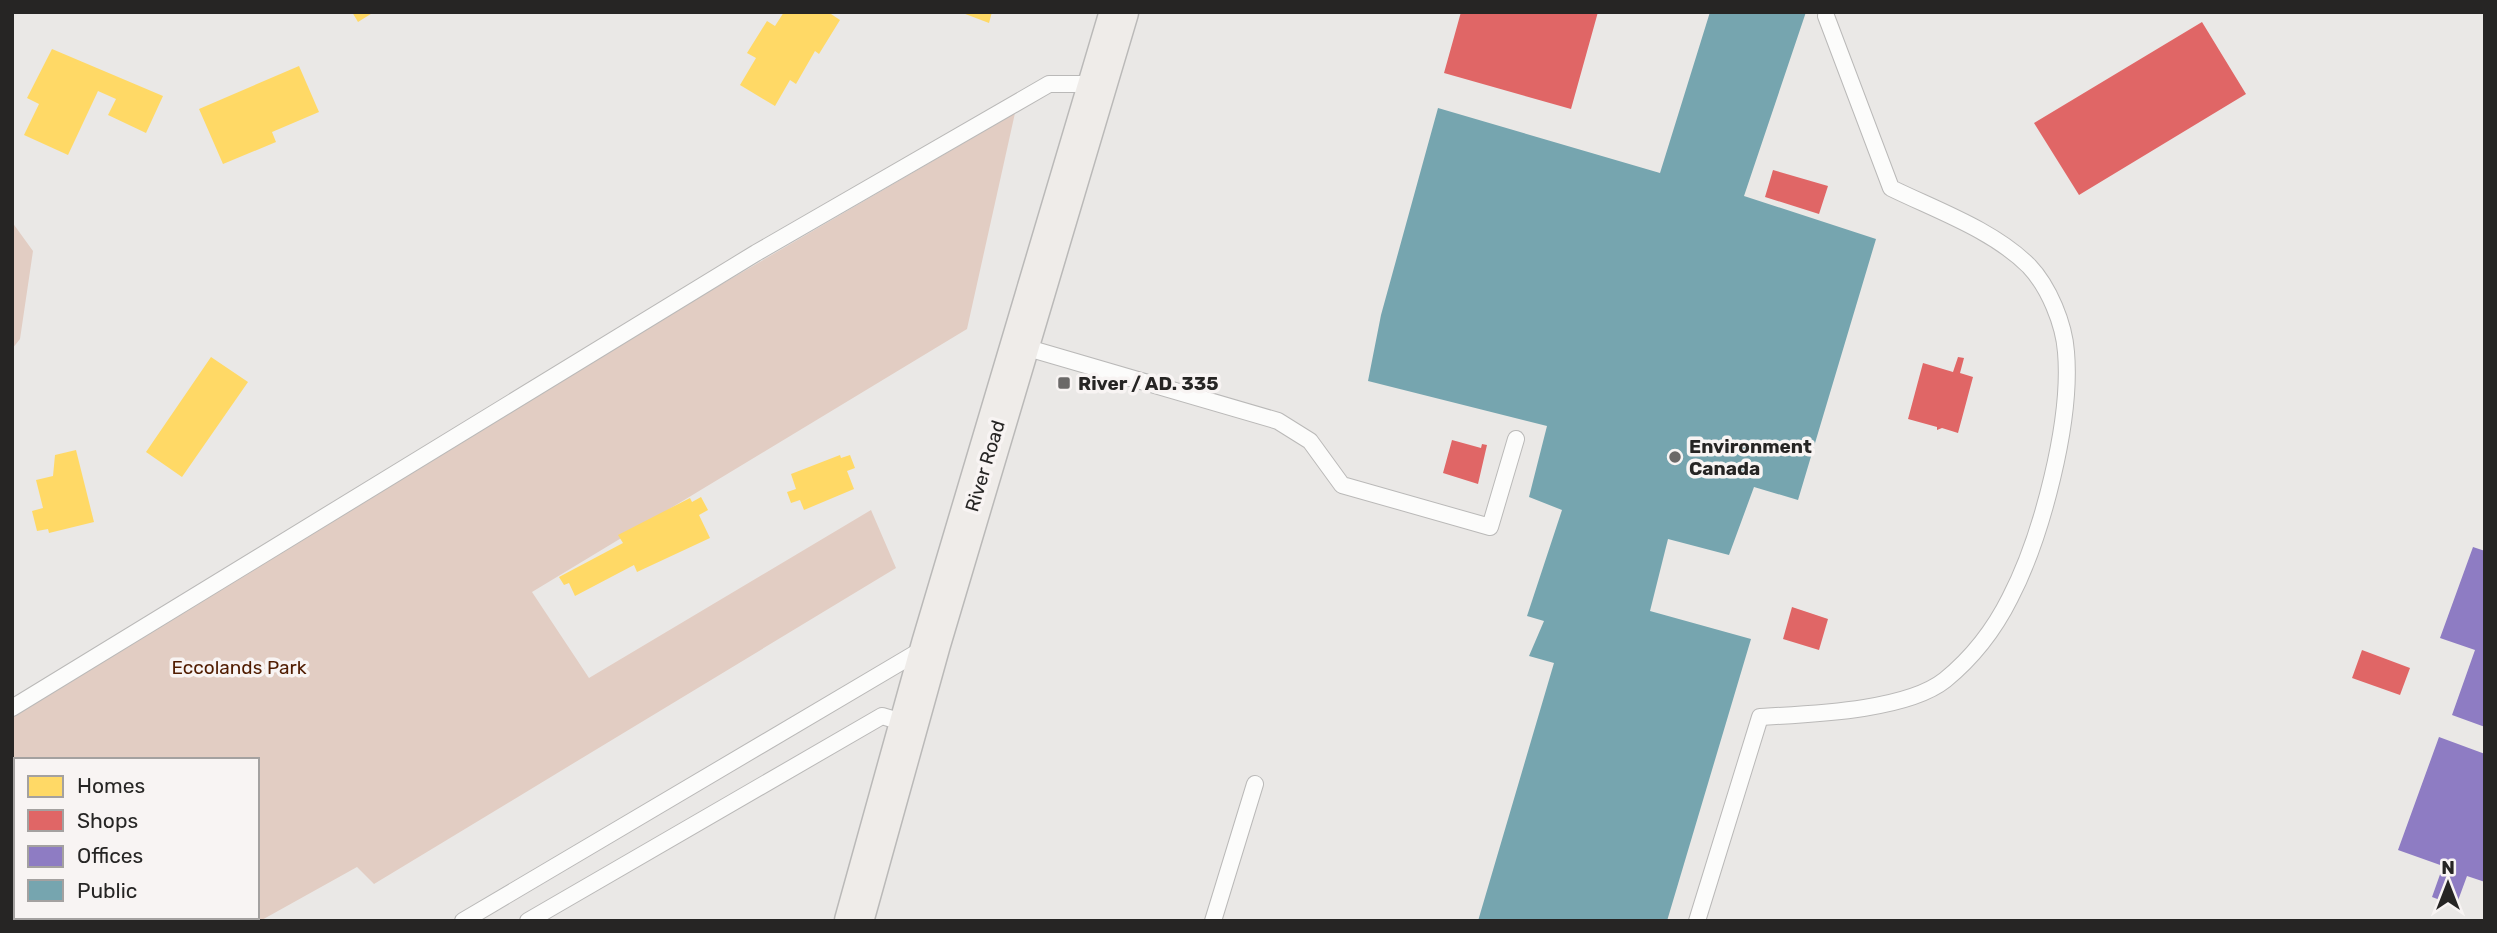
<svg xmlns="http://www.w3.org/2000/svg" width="2497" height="933" font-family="Rubik,sans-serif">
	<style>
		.green { fill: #e2cdc3; fill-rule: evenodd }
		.homes { fill: #ffd966 }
		.shops { fill: #e06666 }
		.offices { fill: #8e7cc3 }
		.public { fill: #76a5af }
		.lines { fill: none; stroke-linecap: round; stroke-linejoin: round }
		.lane-casing { stroke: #bab9b8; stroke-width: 18 }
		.secondary-casing { stroke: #bab9b8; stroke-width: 41 }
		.lane { stroke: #fcfcfb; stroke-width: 16 }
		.secondary { stroke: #efece9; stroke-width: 38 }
		.poi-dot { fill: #6b6968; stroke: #f8f4f3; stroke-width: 2.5 }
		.labels { text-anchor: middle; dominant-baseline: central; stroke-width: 7; stroke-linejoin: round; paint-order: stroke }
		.poi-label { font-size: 19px; font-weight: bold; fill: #262524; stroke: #f8f4f3; text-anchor: start }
		.street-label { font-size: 19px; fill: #262524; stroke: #f8f4f3 }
		.park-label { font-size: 19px; fill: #501c00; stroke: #f8f4f3 }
	</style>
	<rect width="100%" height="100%" fill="#eae8e6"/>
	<path class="green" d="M1015 113 967 329 532 592 589 678 871 510 896 568 374 884 357 867 260 921H12V698ZM16 760H257V917H16Z
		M12 222 33 251 20 339 12 349Z"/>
	<path class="homes" d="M352 12H374L358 22Z
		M784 12H828L840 20 819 54 815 51 796 84 790 80 775 106 740 85 756 58 747 53 767 21 775 26Z
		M960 12H992L989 23Z
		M52 49 163 96 146 133 108 115 116 99 98 91 68 155 24 135 39 104 27 98Z
		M299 66 319 112 272 132 276 142 223 164 199 109Z
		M211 357 248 382 182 477 146 452Z
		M76 450 94 522 49 533 48 529 37 531 32 511 43 508 36 480 53 476 55 455Z
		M840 455 841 458 850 455 855 468 847 471 854 489 804 510 800 500 791 503 787 492 796 489 791 474Z
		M701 497 708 510 699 515 710 538 637 572 634 565 575 596 569 583 564 585 559 577 623 543 618 535 690 498 692 502Z"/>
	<path class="shops" d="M1461 12H1598L1571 109 1444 73Z
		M2202 22 2246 94 2079 195 2034 123Z
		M1773 170 1828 186 1819 214 1765 197Z
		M1958 357 1964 358 1960 373 1973 377 1958 433 1942 428 1937 430V427L1908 419 1923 363 1953 372Z
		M1452 440 1481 448 1482 444 1487 445 1478 484 1443 473Z
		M1792 607 1828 619 1819 650 1783 639Z
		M2362 650 2410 668 2400 695 2352 678Z"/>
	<path class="offices" d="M2473 547 2485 551V727L2452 715 2475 650 2440 638Z
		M2439 737 2485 754V882L2467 876 2456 906 2432 897 2443 866 2398 850Z"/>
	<path class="public" d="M1710 12H1806L1744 196 1876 239 1798 500 1754 487 1729 555 1668 539 1650 611 1751 639 1667 921H1478L1554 663 1529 656 1544 621 1527 616 1562 510 1529 497 1547 426 1368 381 1381 315 1438 108 1660 173Z"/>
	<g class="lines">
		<g class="lane-casing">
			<path id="lane" d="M1021 346 1278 421 1310 441 1342 485 1490 527 1516 439
				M12 708 756 253 1049 84H1096
				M463 921 923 649
				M528 921 882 716 909 724
				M1213 921 1255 784
				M1697 921 1760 717C1810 714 1906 711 1945 680 1972 658 1995 628 2010 598 2042 536 2072 421 2066 352 2064 324 2049 287 2029 266 1993 230 1936 210 1891 188L1826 16"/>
		</g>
		<g class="secondary-casing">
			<path id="secondary" d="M854 921 931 644 1119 12"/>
		</g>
		<use href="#lane" class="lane"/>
		<use href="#secondary" class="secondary"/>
	</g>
	<g class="poi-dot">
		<rect x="1057" y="376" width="14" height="14" rx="3.5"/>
		<circle cx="1675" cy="457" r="7"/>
	</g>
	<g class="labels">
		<g class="poi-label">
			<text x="1078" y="383">River / AD. 335</text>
			<text x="1689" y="446">Environment<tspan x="1689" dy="22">Canada</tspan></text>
		</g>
		<g class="street-label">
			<text transform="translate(985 466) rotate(-73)">River Road</text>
		</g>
		<g class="park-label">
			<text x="239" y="667">Eccolands Park</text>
		</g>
	</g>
	<rect width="2497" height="933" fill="none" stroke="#262524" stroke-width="28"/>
	<rect x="14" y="758" width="245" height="161" fill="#f8f4f3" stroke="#a4a1a0" stroke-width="2"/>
	<rect x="28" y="776" width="35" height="21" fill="#ffd966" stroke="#a4a1a0" stroke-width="2"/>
	<text x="77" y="793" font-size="21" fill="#262524">Homes</text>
	<rect x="28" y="810" width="35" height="21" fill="#e06666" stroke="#a4a1a0" stroke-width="2"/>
	<text x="77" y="828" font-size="21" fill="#262524">Shops</text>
	<rect x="28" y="846" width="35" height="21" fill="#8e7cc3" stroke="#a4a1a0" stroke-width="2"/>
	<text x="77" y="863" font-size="21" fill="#262524">Offices</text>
	<rect x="28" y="880" width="35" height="21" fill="#76a5af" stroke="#a4a1a0" stroke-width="2"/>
	<text x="77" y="898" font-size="21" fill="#262524">Public</text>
	<g transform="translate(2448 884)" stroke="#f8f4f3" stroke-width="5" paint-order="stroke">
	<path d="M0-5L12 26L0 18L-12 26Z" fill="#262524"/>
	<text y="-10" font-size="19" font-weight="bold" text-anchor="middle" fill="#262524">N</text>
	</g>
</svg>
